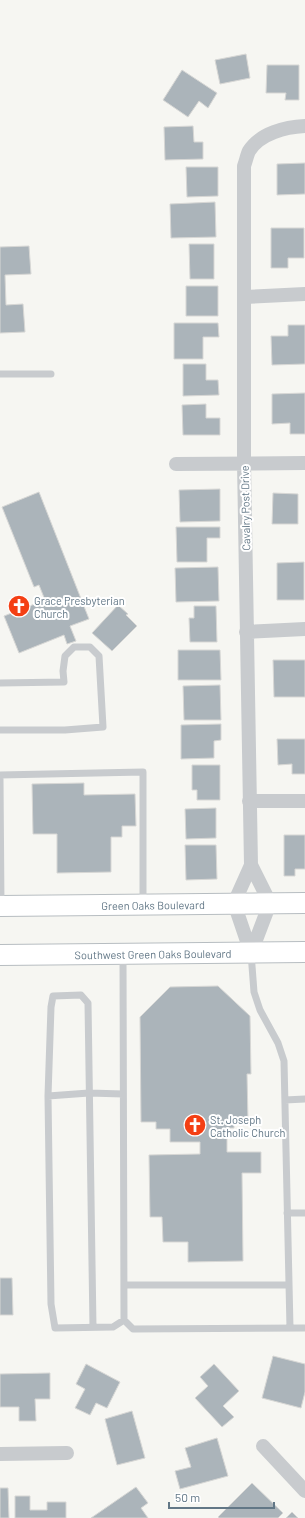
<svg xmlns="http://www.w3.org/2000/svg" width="305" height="1518" font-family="Barlow,sans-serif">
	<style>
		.building { fill: #abb4ba; stroke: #d7d7d5 }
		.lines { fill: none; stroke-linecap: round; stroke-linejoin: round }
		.secondary-casing { stroke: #b7bdc1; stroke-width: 22 }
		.service { stroke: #c8cbce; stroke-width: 7 }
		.minor { stroke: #c8cbce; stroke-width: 14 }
		.secondary { stroke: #fff; stroke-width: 20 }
		.labels { text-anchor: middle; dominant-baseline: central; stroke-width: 4; stroke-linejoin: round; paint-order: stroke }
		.street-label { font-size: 11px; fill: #627786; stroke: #fff }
		.poi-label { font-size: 11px; fill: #627786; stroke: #fff; text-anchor: start }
	</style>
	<rect width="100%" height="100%" fill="#f6f6f2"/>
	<path class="building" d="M246 54 250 78 220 84 215 60Z
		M267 65H299V100H285L286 93H266Z
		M182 70 217 93 208 108 199 101 188 117 163 100Z
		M193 126 194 142H203V159L165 160 164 127Z
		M305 163V194L277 195V164Z
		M186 167H218V196L187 197Z
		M215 202 216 237 171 238 170 204Z
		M271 228H304V258H288V268H271Z
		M189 244H214V279H190Z
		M29 246 31 274 5 275 6 305 23 304 25 332 0 333V247Z
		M186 286H218V316H186Z
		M174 323H218L219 337H203V359H174Z
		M288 325H305V364L272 365 271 336H288Z
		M183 364H206V380H218L219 395 183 396Z
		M305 393V434H290V423L272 424V394Z
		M206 404V418H220V435H183L182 405Z
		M220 489V521L180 522 179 490Z
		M39 492 89 619 70 626 76 641 67 644 64 635 19 653 4 616 45 600 39 585 34 587 2 507Z
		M273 493 298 494V524H272Z
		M176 527H220V538H207V562H177Z
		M304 562V600H277V563Z
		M218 567 219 601 176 602 175 568Z
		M118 605 128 614 126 615 137 626 112 651 92 633Z
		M194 606H216L217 642H190L189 618H194Z
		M178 650H220L221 680H178Z
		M273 660H305V697H274Z
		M220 685 221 720H184L183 686Z
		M221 724V740L214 741V758L181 759V725Z
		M277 739H305V774H292V764L278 765Z
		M192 765H220V800H197V790H192Z
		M84 783V795L135 794 136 826H122V837H111V872L57 873V834H33L32 784Z
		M216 808V838L186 839 185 809Z
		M284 835H305V869H295V876H284Z
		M185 845H216L217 879 186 880Z
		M218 986 250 1016 251 1074H247L248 1121H234V1128H227V1152H261V1173H242L243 1261 188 1262V1242H163L162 1217H150L149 1155 200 1154V1142H170V1129H156V1122H141L140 1017 170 987Z
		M0 1278H12L13 1315H0Z
		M273 1356 305 1364V1392L301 1408 262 1398Z
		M86 1364 120 1382 107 1408 96 1403 90 1415 75 1408 85 1389 76 1384Z
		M214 1364 239 1391 223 1406 234 1417 222 1427 195 1398 208 1386 200 1377Z
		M50 1373V1399H35L36 1421H19V1407H0V1374Z
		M132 1411 145 1458 117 1465 105 1419Z
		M217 1438 228 1476 180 1489 175 1471 191 1467 185 1448Z
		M252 1483 283 1513 278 1518H219L218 1517Z
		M136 1487 148 1503 141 1508 148 1518H91Z
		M0 1488H8L9 1518H0Z
		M15 1496H30V1510H47V1502H66V1518H15Z
		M292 1512 298 1518H286Z"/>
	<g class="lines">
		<g class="secondary-casing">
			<g id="secondary">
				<path id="s1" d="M0 906 305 903"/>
				<path id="s2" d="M0 955 305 952"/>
			</g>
		</g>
		<path class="service" d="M0 374H51
			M0 683 64 682 63 671 65 656 74 647H90L99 656 103 727 65 730H0
			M0 775 143 772V904
			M0 779 1 906
			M251 953 254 992 260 1010 278 1043 284 1061 290 1328
			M123 956 124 1320 133 1329 305 1328
			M48 1096 89 1093 123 1094
			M285 1100 305 1099
			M287 1213H305
			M124 1285H289
			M93 1327 88 1003 81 995 53 996 51 1007 48 1096 51 1304 55 1328 113 1327 124 1320"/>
		<path class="minor" d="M244 297 305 294
			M176 464 305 463
			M246 632 305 629
			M249 801H305
			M251 953 270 903 251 865 244 463V166C246 161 247 155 249 151 260 133 286 127 305 126
			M251 953 234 903 251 865
			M263 1446 305 1491
			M0 1454 67 1453"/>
		<use href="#secondary" class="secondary"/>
	</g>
	<defs>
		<g id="church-disc" transform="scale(1.15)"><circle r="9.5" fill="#f43f14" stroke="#fff"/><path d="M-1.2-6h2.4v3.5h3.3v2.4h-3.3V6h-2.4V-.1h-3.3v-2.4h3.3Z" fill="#fff"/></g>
	</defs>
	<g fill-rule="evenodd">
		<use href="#church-disc" x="19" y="606"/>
		<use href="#church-disc" x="195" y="1125"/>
	</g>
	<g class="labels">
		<g class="street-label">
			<text transform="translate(245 508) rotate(-91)">Cavalry Post Drive</text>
			<text stroke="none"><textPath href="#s1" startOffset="153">Green Oaks Boulevard</textPath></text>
			<text stroke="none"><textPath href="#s2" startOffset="153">Southwest Green Oaks Boulevard</textPath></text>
		</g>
		<g class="poi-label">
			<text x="34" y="600">Grace Presbyterian<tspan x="34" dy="13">Church</tspan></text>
			<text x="210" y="1119">St. Joseph<tspan x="210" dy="13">Catholic Church</tspan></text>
		</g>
	</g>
	<path d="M169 1502v6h105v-6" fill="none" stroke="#627786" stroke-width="2"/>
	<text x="175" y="1502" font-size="12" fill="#627786" stroke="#ffffff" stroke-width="3" paint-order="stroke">50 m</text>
</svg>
